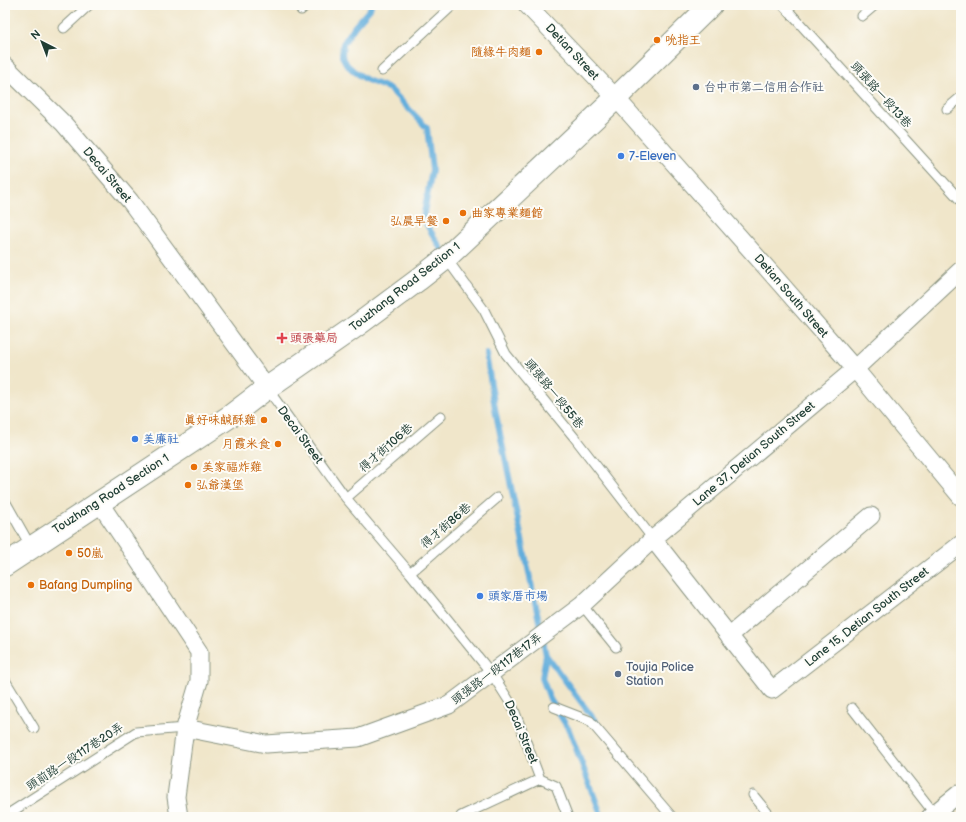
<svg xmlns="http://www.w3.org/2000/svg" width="966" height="822" font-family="'Balsamiq Sans','LXGW WenKai TC',sans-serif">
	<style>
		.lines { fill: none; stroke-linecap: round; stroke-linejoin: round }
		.stream { stroke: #63aedc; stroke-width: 6 }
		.service-casing { stroke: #88927f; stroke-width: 11 }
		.minor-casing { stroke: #88927f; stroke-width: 19 }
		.tertiary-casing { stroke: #88927f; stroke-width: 24 }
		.service { stroke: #fff; stroke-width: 9 }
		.minor { stroke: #fff; stroke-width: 17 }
		.tertiary { stroke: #fff; stroke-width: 22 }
		.food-dot { fill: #e8710a; stroke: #fdfcf7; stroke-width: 1.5 }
		.service-dot { fill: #5c6f8a; stroke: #fdfcf7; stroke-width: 1.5 }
		.shop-dot { fill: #3f7fe0; stroke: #fdfcf7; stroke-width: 1.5 }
		.health-dot { fill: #e0444e; stroke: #fdfcf7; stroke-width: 1.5 }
		.labels { text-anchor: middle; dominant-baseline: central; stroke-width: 4; stroke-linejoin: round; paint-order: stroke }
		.food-label { font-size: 12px; fill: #c56008; stroke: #fdfcf7; text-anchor: start }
		.street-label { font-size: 12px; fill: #1f3d34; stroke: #fdfcf7 }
		.service-label { font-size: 12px; fill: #4e5e75; stroke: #fdfcf7; text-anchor: start }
		.shop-label { font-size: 12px; fill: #366cbe; stroke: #fdfcf7; text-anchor: start }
		.health-label { font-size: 12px; fill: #be3a42; stroke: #fdfcf7; text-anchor: start }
	</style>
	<rect width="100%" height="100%" fill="#fdfcf7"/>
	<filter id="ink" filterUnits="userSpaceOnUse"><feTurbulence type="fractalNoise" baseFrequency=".025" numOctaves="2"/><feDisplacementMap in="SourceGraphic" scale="8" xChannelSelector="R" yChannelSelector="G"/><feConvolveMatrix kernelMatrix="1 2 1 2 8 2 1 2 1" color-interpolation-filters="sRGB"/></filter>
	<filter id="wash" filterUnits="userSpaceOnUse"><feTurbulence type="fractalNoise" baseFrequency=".012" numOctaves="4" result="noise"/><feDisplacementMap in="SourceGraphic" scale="16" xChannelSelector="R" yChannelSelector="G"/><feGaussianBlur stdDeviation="0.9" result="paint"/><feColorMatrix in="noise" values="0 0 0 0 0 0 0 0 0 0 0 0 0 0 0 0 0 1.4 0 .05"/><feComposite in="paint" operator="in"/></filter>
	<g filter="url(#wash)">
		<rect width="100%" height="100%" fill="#f0e6ca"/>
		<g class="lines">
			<path class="stream" d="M371 5 370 9 355 26 343 44 342 56 347 65 355 72 367 80 390 89 427 128 432 170 423 218 444 254
				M486 354 496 414 546 655 596 722
				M546 655 542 678 550 699 569 730 602 817"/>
		</g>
	</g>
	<g filter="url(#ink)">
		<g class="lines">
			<g class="service-casing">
				<path id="service" d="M783 5 961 201
					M301 10 306 5
					M862 16 875 5
					M64 28 89 5
					M382 71 453 5
					M947 109 961 97
					M446 258 484 310 506 354 574 437 653 539
					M267 388 346 498 410 573 492 674 513 707 540 779 556 786 568 817
					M346 498 441 416
					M5 501 31 547
					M410 573 497 498
					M582 605 616 647
					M5 680 34 728
					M554 707 590 721 672 817
					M852 708 934 813
					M753 795 771 817
					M5 816 136 732 185 728
					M461 816 540 779"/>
			</g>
			<g class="minor-casing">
				<path id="minor" d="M527 5 616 98 772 274 855 369 961 497
					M5 66 64 124 130 201 267 388
					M99 502 136 557 199 652V681L185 728 176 797 179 817
					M653 539 772 690 961 544
					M729 636 871 516
					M185 728 266 744 358 738 449 705 582 605 653 539 855 369 961 270
					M930 817 961 792"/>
			</g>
			<g class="tertiary-casing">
				<path id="tertiary" d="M5 565 229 417 267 388 359 324 418 280 446 258 616 98 711 5"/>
			</g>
			<use href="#service" class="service"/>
			<use href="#minor" class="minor"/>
			<use href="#tertiary" class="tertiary"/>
		</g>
	</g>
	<g class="food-dot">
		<circle cx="657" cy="40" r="4"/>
		<circle cx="539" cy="52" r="4"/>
		<circle cx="463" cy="213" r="4"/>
		<circle cx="446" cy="221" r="4"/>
		<circle cx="264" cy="420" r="4"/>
		<circle cx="278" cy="444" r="4"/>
		<circle cx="194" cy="467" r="4"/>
		<circle cx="188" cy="485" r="4"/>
		<circle cx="69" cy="553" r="4"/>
		<circle cx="31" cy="585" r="4"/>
	</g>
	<g class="service-dot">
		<circle cx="696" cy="87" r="4"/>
		<circle cx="618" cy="674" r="4"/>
	</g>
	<g class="shop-dot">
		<circle cx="621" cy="156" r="4"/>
		<circle cx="135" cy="439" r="4"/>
		<circle cx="480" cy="596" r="4"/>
	</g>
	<path class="health-dot" d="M280 332h4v4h4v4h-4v4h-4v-4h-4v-4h4z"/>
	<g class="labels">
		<g class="food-label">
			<text x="665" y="40">吮指王</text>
			<text x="531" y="52" text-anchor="end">隨緣牛肉麵</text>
			<text x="471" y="213">曲家專業麵館</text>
			<text x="438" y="221" text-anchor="end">弘晨早餐</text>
			<text x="256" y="420" text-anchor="end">真好味鹹酥雞</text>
			<text x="270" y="444" text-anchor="end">月霞米食</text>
			<text x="202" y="467">美家福炸雞</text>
			<text x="196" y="485">弘爺漢堡</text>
			<text x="77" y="553">50嵐</text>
			<text x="39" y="585">Bafang Dumpling</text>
		</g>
		<g class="street-label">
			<text transform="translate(572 52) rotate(47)">Detian Street</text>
			<text transform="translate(881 95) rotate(48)">頭張路一段13巷</text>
			<text transform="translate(107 175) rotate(50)">Decai Street</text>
			<text transform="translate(405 287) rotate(-38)">Touzhang Road Section 1</text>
			<text transform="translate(791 296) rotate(49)">Detian South Street</text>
			<text transform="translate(554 394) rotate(51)">頭張路一段55巷</text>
			<text transform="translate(300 435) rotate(54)">Decai Street</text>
			<text transform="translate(386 448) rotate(-41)">得才街106巷</text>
			<text transform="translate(754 454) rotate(-40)">Lane 37, Detian South Street</text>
			<text transform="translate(111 494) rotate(-33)">Touzhang Road Section 1</text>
			<text transform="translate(446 526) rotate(-41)">得才街86巷</text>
			<text transform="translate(867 617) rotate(-38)">Lane 15, Detian South Street</text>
			<text transform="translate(497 669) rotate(-37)">頭張路一段117巷17弄</text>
			<text transform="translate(521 732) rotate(67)">Decai Street</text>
			<text transform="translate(75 757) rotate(-33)">頭前路一段117巷20弄</text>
		</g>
		<g class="service-label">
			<text x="704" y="87">台中市第二信用合作社</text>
			<text x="626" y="667">Toujia Police<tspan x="626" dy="14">Station</tspan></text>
		</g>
		<g class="shop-label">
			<text x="629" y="156">7-Eleven</text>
			<text x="143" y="439">美廉社</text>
			<text x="488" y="596">頭家厝市場</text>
		</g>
		<g class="health-label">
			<text x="290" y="338">頭張藥局</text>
		</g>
	</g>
	<rect width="966" height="822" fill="none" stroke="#fdfcf7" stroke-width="20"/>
	<g transform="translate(42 42) rotate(318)" stroke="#fdfcf7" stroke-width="3" paint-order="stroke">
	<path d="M0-3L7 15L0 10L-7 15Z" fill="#1f3d34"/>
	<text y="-6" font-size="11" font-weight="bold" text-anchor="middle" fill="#1f3d34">N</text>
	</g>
</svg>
